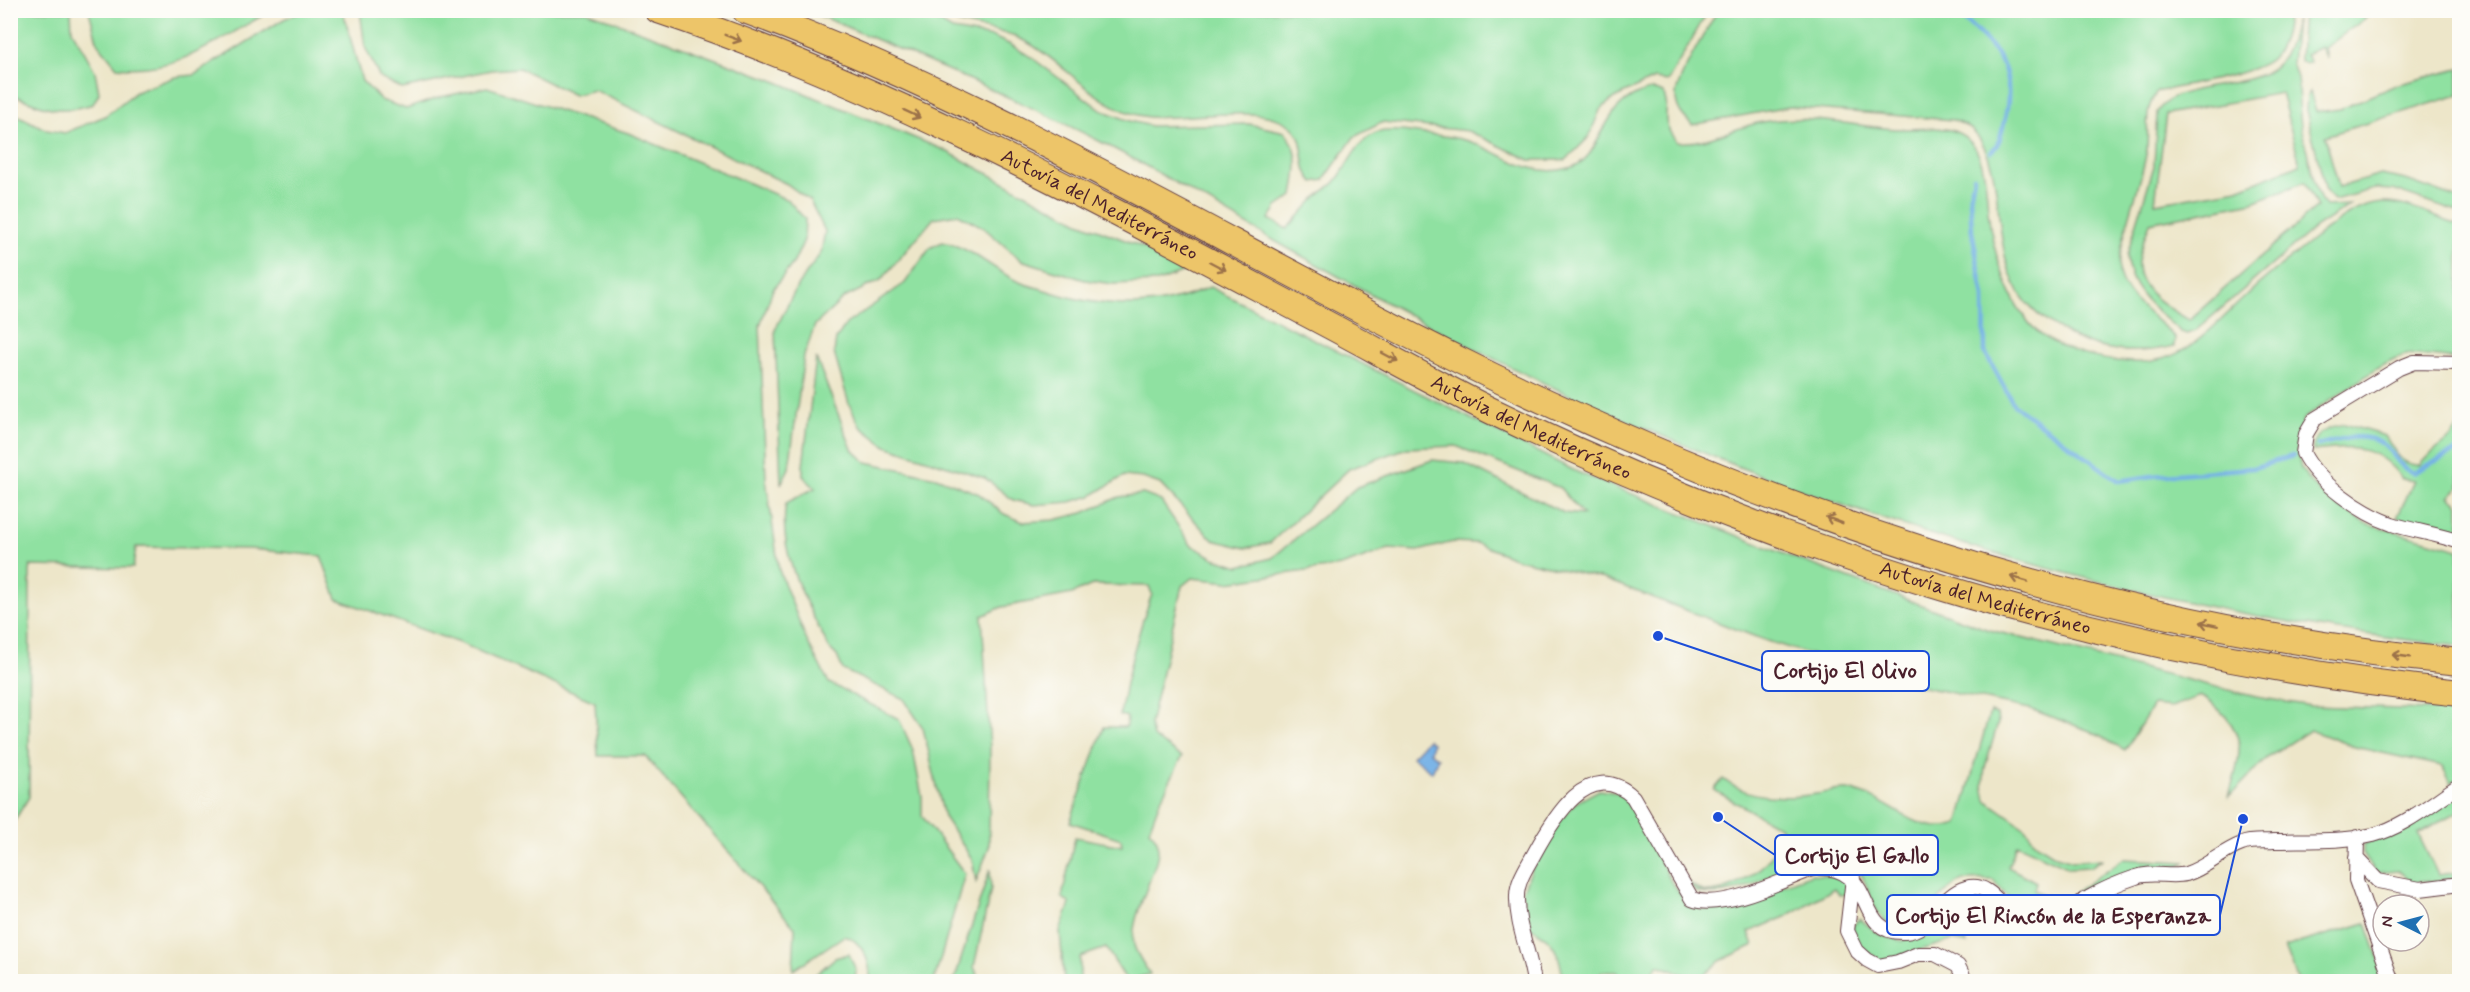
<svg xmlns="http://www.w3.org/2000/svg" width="2470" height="992" font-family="Mynerve,sans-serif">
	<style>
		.green { fill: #8fe1a1; stroke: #6c8066; stroke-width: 1.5; fill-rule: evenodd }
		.water { fill: #75b1e6; stroke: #606888; stroke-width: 1.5 }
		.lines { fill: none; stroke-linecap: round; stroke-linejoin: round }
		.stream { stroke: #75b1e6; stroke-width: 4.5 }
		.minor-casing { stroke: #623d43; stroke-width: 16 }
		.motorway-casing { stroke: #623d43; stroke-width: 28 }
		.minor { stroke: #fff; stroke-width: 14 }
		.motorway { stroke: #edc569; stroke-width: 26 }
		.oneway { stroke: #9c724a }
		.labels { text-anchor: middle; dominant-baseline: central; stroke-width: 6; stroke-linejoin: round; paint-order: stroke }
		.street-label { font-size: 21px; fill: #4a1f2b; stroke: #fdfcf7 }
		.leader { fill: none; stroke: #1d4ed8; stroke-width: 2 }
		.callout-dot { fill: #1d4ed8; stroke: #fdfcf7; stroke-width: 2 }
		.callout { fill: #fdfcf7; stroke: #1d4ed8; stroke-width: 2 }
		.callout-label { font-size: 22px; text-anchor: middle; font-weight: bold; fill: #4a1f2b }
	</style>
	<rect width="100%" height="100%" fill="#fdfcf7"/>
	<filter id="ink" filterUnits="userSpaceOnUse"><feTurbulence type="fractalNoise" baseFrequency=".0167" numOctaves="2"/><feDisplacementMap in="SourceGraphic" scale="12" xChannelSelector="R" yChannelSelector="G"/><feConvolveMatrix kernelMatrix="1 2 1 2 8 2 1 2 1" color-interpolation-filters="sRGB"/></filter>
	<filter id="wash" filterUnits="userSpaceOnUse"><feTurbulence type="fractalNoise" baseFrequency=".008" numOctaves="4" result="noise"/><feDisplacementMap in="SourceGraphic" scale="24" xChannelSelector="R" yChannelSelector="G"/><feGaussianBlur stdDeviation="1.35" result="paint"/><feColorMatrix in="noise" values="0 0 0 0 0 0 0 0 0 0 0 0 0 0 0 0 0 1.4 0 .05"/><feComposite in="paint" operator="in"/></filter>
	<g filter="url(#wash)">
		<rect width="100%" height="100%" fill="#ede6c9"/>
		<path class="green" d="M11 10 71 11 72 30 95 71 99 93 93 104C59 115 42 107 11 94Z
			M1718 10H2289V11C2286 25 2283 47 2272 58 2255 75 2183 85 2157 92 2143 111 2149 126 2147 148 2144 180 2113 253 2120 277 2127 301 2159 319 2175 338L2174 346C2137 355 2103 353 2069 335 2052 326 2038 317 2026 302 1986 253 2011 170 1973 131 1968 126 1960 123 1953 120L1789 107 1692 125C1684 117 1677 111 1676 98 1674 82 1708 28 1718 10Z
			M89 11V10L271 11C218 39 180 74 117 67L98 44Z
			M303 11H343L362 81 381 100 406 109 441 97 487 87 628 133 751 184 788 200 805 219 804 240 794 262 773 289 760 325 766 479 779 570 806 639 829 683 899 719 913 750 922 797V816L965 874 934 981H870C871 964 863 940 844 936L793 970 795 928 645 756H598L595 702 462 644 337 599 321 556 250 549 136 547 133 568 30 566 29 797 11 826V112L47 130 65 133 105 116 136 92 175 77 194 75 284 19Z
			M360 11H586L770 79 944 150 1079 222 1150 250 1184 272 1158 282 1113 284 1085 280 1021 260 983 227 958 214 934 218 881 280 844 298 815 325 804 356 789 468 781 484 775 330 798 285 821 253 825 231 810 201 787 184 594 90 574 95 519 68 491 70 402 89 380 78 365 47Z
			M809 11H921L952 30 993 37 1011 45 1031 57 1101 110 1130 121 1151 126 1249 124 1285 132C1302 151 1297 173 1293 196L1277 207 1269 219 1287 229C1298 218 1307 206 1318 196 1324 190 1331 187 1336 181 1349 165 1355 142 1376 133 1387 129 1405 131 1417 133 1435 135 1454 136 1471 142 1505 154 1531 179 1569 168 1603 159 1596 113 1638 94 1647 90 1654 88 1663 93 1673 112 1656 117 1677 142 1708 145 1733 127 1763 122 1809 114 1852 126 1897 129 1914 130 1940 125 1956 132 1986 144 1986 185 1988 211 1992 249 2009 308 2039 333 2064 353 2102 361 2133 362 2184 365 2211 328 2245 297 2266 276 2291 258 2314 239 2333 224 2357 204 2383 203 2409 202 2435 219 2459 225V359L2406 354 2378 368 2303 419 2296 444 2301 469 2319 492 2365 523 2459 549V646C2178 615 1901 538 1641 427 1518 375 1398 310 1282 245 1222 211 1164 174 1103 143 1008 94 907 53 809 11Z
			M935 11H1708L1668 81 1654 79 1614 98 1600 110 1589 137 1566 160H1530L1468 131 1383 122 1354 137 1324 180 1314 182C1298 170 1308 142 1293 128 1265 101 1185 121 1149 117 1100 112 1070 67 1030 44 1007 30 980 30 955 22 948 19 942 14 935 11Z
			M2303 11V10L2375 11 2325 48 2327 59 2321 47 2306 54 2310 62 2306 64 2300 60Z
			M2296 19 2292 63 2297 78 2301 127 2316 188 2321 201 2326 206 2350 205 2316 227 2195 331 2188 334 2181 332C2158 312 2126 289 2127 255L2154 166 2157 112C2180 76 2257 95 2282 58 2290 47 2292 31 2296 19ZM2281 93 2300 164 2238 189 2155 203 2166 114ZM2305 182 2317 207 2189 320C2168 308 2137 291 2138 263 2138 250 2146 235 2150 223L2253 202Z
			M2459 69V95L2325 136 2339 187 2381 175 2406 180 2459 199V213L2393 190 2374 189 2334 200 2326 192 2306 110 2307 96 2310 92 2316 112 2340 109 2396 85Z
			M942 242C973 248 989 267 1015 280 1024 285 1036 287 1045 290 1102 309 1155 312 1210 287L1577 472 1789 556 1986 629 2256 697 2311 706 2459 711V778L2451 783 2442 766 2355 747 2310 730 2267 758 2229 797C2233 781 2240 762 2239 746 2238 725 2217 705 2200 696L2171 707 2153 705 2125 750 2090 731 2030 709 1895 681 1764 640 1604 579 1517 559 1476 543 1453 542 1418 551 1389 549 1341 566 1228 582 1192 578 1182 586 1150 724 1153 737 1182 757 1159 803 1149 830C1152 833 1156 837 1157 841 1165 862 1128 914 1134 945 1136 954 1145 966 1150 974L1127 981 1106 948 1080 957V981H1064L1060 931 1070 904 1062 897 1075 837 1122 846 1121 839 1070 822 1104 727H1126L1127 717 1120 715C1127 673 1137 634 1152 594L1149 586 1092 585 1072 594 1002 607 982 616 990 749 989 838V847L976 882 972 859 944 817 923 728 904 699 843 670 837 656 829 648C807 603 777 555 786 503L815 488 803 476V466L816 358 852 449 866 462 936 477 979 494 1004 514 1023 522 1054 520 1083 513 1119 497 1143 494 1161 501 1191 545 1214 558 1239 566 1272 558 1357 487 1432 460 1463 463 1564 513 1583 515 1560 488 1456 446 1407 448 1349 469 1270 543 1246 548 1213 540 1160 484 1143 478 1124 476 1091 496 1070 502 1034 505 1013 500 985 478 886 446 860 426 849 404 834 353 836 339 846 324 905 283 930 248Z
			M2344 424 2385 436C2395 451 2400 466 2420 465 2433 446 2446 450 2459 425V488L2449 496 2459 504V532L2397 518 2414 481 2402 479C2376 443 2352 447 2313 451 2311 432 2328 429 2344 424Z
			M1990 712 1997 714 1998 723 1985 767 1983 785 1986 800 2024 827 2037 844 2056 856 2073 861 2103 859 2090 867 2069 868 2017 844 2008 867 2036 882 2034 890 2054 899 2068 897 2123 859 2185 862 2180 867C2173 868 2164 867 2157 869 2124 879 2053 925 2022 912L1993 880C1983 880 1972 878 1961 882 1939 890 1928 923 1904 925 1872 929 1873 891 1860 873 1857 869 1849 866 1845 864 1787 846 1756 905 1696 892L1685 880C1693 885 1700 893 1710 892 1739 891 1782 858 1781 828L1714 790 1723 779C1748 799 1785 799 1816 794 1826 793 1837 789 1848 790 1888 795 1916 839 1958 824Z
			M1599 790 1619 793 1636 813 1672 883 1689 904 1705 910 1726 907 1812 874 1843 878 1848 886V894L1840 895 1835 888 1785 917 1749 932 1754 945 1720 961 1704 975 1688 976 1658 965 1647 981H1625L1617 972H1601L1595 981 1563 982C1561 954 1553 937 1527 926L1522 892 1538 855 1558 823 1575 803Z
			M2459 793V811L2418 834 2438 875 2459 872V878L2413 883 2399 871 2376 873 2363 853V844L2398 831Z
			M990 869 991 888 974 967 980 981H954Z
			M1952 908 1967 944 1954 940 1883 961 1862 950 1852 926 1860 919 1879 934 1902 941 1927 929Z
			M2366 923 2386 981H2298L2285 947Z
			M849 954 856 970 855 981H808L835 958Z"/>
		<path class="water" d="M1428 739 1432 743 1430 752 1438 758 1432 772 1412 756Z"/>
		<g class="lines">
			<path class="stream" d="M1954 10C1993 47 2019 64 2004 122 2001 134 2000 144 1991 152
				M1974 177 1970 198 1972 231 1984 297 1985 352 2014 405 2119 481 2152 476 2253 468 2293 456
				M2318 445C2337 440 2364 431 2382 444 2395 453 2398 467 2413 473L2460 449"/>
		</g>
	</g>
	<g filter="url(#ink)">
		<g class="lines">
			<g class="minor-casing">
				<path id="minor" d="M2460 363 2414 362 2399 368 2315 419 2306 434 2303 453C2318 483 2361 513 2392 524 2414 531 2437 534 2460 542
					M2357 837 2356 880 2392 982
					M2356 858 2378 881 2420 889 2460 884
					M1853 878 1847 931 1857 951 1867 960 1878 966 1898 962 1918 954H1935L1958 966 1966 982
					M1534 982C1530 953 1516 925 1517 896 1517 881 1527 867 1534 854 1553 819 1589 756 1633 797L1692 899C1722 911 1784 880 1814 868 1881 864 1851 935 1905 932 1932 931 1941 894 1966 888 1996 879 2007 926 2034 925 2056 924 2072 907 2090 897 2104 889 2121 882 2136 877 2152 871 2170 878 2186 874 2206 868 2222 851 2242 844 2251 840 2264 842 2273 841 2306 840 2342 842 2373 835 2404 827 2433 802 2460 785"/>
			</g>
			<g class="motorway-casing">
				<g id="motorway">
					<path id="s1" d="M658 10C883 85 1093 200 1302 311 1368 345 1433 383 1500 415 1801 560 2127 658 2460 693"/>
					<path d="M745 10C995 102 1223 243 1461 361 1774 516 2111 629 2460 662"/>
				</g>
			</g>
			<use href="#minor" class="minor"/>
			<use href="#motorway" class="motorway"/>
		</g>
		<defs><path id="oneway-shaft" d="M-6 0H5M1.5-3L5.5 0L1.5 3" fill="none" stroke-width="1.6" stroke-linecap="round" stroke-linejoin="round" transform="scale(1.5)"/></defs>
		<g class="oneway">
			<use href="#oneway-shaft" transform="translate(733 38) rotate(21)"/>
			<use href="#oneway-shaft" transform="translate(912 114) rotate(25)"/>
			<use href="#oneway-shaft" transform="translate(1218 266) rotate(28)"/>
			<use href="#oneway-shaft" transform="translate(1390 357) rotate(28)"/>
			<use href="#oneway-shaft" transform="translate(1834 520) rotate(-159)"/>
			<use href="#oneway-shaft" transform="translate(2019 579) rotate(-164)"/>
			<use href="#oneway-shaft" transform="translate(2209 624) rotate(-168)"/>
			<use href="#oneway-shaft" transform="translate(2401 656) rotate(-172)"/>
		</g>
	</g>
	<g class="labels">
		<g class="street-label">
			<text stroke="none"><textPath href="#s1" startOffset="483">Autovía del Mediterráneo</textPath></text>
			<text stroke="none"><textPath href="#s1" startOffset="969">Autovía del Mediterráneo</textPath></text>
			<text stroke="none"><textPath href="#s1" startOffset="1455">Autovía del Mediterráneo</textPath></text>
		</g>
	</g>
	<path class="leader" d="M1658 636L1762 671M1718 817L1775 855M2243 819L2220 915"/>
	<g class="callout-dot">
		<circle cx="1658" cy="636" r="6"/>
		<circle cx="1718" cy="817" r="6"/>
		<circle cx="2243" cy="819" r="6"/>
	</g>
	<g class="callout">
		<rect x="1762" y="651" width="167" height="40" rx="6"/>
		<rect x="1775" y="835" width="163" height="40" rx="6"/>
		<rect x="1887" y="895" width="333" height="40" rx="6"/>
	</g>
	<g class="callout-label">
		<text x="1845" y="678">Cortijo El Olivo</text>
		<text x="1857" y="863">Cortijo El Gallo</text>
		<text x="2053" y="923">Cortijo El Rincón de la Esperanza</text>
	</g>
	<rect width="2470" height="992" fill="none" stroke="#fdfcf7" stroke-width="36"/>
	<g transform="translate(2401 923) rotate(276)"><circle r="28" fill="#fdfcf7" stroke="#b5a4a5" stroke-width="1.5"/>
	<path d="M0-4.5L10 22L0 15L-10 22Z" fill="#1f6fb2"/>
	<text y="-9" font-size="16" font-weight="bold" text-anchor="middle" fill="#4a1f2b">N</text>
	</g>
</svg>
